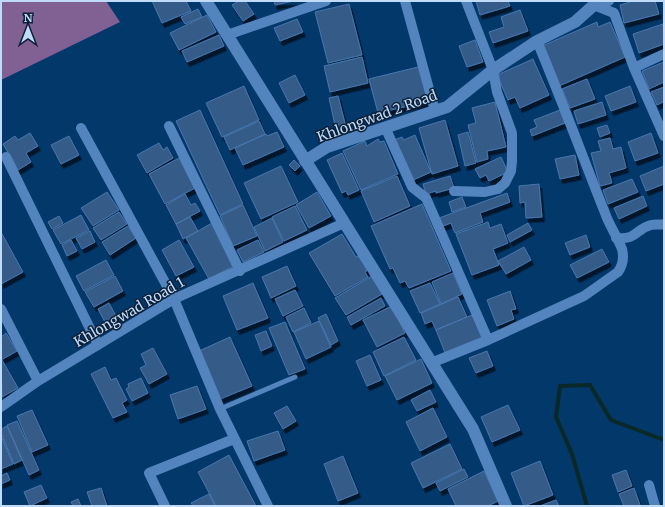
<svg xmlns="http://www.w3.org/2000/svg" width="665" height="507" font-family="Merriweather,serif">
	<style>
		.forest { fill: #816093 }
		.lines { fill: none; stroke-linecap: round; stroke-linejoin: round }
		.stream { stroke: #0b2828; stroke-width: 4 }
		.building { fill: #355c89; stroke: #4777af; filter: url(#shadow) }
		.service { stroke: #5384bd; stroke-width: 5 }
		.minor { stroke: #5384bd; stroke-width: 10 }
		.tertiary { stroke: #5384bd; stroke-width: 12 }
		.labels { text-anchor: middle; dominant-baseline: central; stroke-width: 3; stroke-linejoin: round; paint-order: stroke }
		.street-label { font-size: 14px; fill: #c0daf9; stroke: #0c2037 }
	</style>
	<defs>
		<filter id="shadow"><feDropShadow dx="2.5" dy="4.5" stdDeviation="0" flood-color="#0009"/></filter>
	</defs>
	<rect width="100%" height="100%" fill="#03386b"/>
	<path class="forest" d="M1 1H106L120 22 1 80Z"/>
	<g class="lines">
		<path class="stream" d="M587 506 572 454 556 417 560 386 590 385 611 420 664 440"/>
	</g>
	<path class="building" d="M152 1H186L191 11 162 23Z
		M239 1H245L254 14 243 21 232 5Z
		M274 1H294L275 5Z
		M476 1H508L510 6 480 15Z
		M633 1H655L659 14 624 23 620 5Z
		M349 4 362 55 328 63 315 12Z
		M198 9 202 17 185 24 181 17Z
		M520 10 528 31 493 43 489 32 504 27 501 17Z
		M207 15 216 32 179 50 170 33Z
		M297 19 303 32 280 41 274 28Z
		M597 22 598 27 610 22 625 57 559 86 542 46Z
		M663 24 664 44 639 53 633 34Z
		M219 35 224 46 187 62 182 51Z
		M475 40 483 62 467 67 459 46Z
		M362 57 368 83 330 92 324 66Z
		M533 59 549 95 520 108 515 97 508 100 497 75Z
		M664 62V82L649 89 642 71Z
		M422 66 430 101 378 113 369 79Z
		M295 75 305 95 289 103 279 83Z
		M587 79 595 99 570 108 562 89Z
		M244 86 259 120 222 137 206 103Z
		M630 86 636 102 611 111 605 96Z
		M664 87V103L663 102 657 105 651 92Z
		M338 96 346 127 336 130 329 98Z
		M495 102 506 147 487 151 488 159 477 162 468 125 476 123 472 108Z
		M602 102 606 115 578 124 574 111Z
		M200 110 243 204 220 215 176 121Z
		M560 110 565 123 532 136 530 130 537 127 534 120Z
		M445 120 458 166 432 174 419 128Z
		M259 121 265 134 230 150 224 137Z
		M607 125 610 133 600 137 597 128Z
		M277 132 284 147 243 165 235 148 266 134 267 136Z
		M468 132 476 163 465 166 458 135Z
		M30 133 38 146 26 153 31 162 18 170 3 144 15 136 18 140Z
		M651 133 658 153 635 161 628 142Z
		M415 135 431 172 411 181 394 140 402 137 404 140Z
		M69 136 79 155 61 164 51 145Z
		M610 138 613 149 621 147 626 168 609 173 612 183 600 186 591 153 601 151 598 141Z
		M378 139 380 142 384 141 398 174 361 190 343 151 365 141 367 146Z
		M159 143 163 150 167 147 173 158 147 173 137 155Z
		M342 153 359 190 348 195 346 191 342 193 327 160Z
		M575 155 579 175 560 179 555 159Z
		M501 157 508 172 489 181 486 175 480 178 475 169Z
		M179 158 195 188 165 204 149 174Z
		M294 160 300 166 295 171 289 165Z
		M281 166 298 202 261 219 244 183Z
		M664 166V184L646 191 640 176Z
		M397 176 410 206 374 222 361 191Z
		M450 176 454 188 436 193V191L426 194 423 184Z
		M632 179 638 192 608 204 603 190Z
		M539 184 542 217 526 218 525 202 520 203 519 186Z
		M107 192 119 210 93 226 81 208Z
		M317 192 331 216 309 228 296 205Z
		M507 193 510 202 480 213 483 222 455 233 451 223 443 226 439 218Z
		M185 194 191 205 195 203 200 211 176 224 166 205Z
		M643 196 647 206 619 219 614 208Z
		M462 197 466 207 452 212 449 202Z
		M422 204 451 271 409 288 405 281 400 283 393 268 390 269 371 226Z
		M243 205 257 236 233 246 220 216Z
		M295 206 307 230 284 241 272 217Z
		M119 212 127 224 101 240 93 228Z
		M81 215 89 230 61 244 53 230Z
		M59 216 63 223 52 229 48 222Z
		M190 217 198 231 183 239 176 224Z
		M272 218 283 242 265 251 254 227Z
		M488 222 490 228 501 224 508 243 493 249 499 265 472 275 456 234Z
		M212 223 235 265 209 279 186 238Z
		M528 223 532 230 510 242 507 235Z
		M128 226 136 238 110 255 102 242Z
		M90 231 95 242 82 249 76 238Z
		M1 232 23 272 1 284Z
		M342 234 356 257 360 255 368 270 365 272 368 277 335 296 309 253Z
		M586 235 590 247 570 255 565 243Z
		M71 240 77 251 67 256 62 245Z
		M179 240 194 267 176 276 162 250Z
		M258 240 264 252 243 262 237 250Z
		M524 247 531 260 506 274 498 261Z
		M602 249 609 262 577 278 570 265Z
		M106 260 114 275 84 291 76 276Z
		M287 266 296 286 271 298 262 277Z
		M453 273 462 294 441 304 432 282Z
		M115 276 123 291 94 307 85 292Z
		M372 276 382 294 346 315 335 298Z
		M253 283 268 318 237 330 223 296Z
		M430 283 440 304 420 313 410 291Z
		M295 290 303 306 283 316 275 299Z
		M510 291 516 309 511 310 514 319 497 326 487 300Z
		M458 297 467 317 436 330 432 321 425 324 421 313Z
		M381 298 385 306 351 325 347 317Z
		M109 303 116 316 105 322 98 309Z
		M392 306 405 333 377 347 363 320Z
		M304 308 311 323 293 332 286 317Z
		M326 314 338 341 331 345 318 318Z
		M472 315 483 340 446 355 436 330Z
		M319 321 331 347 306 359 294 332Z
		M285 322 305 369 289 375 269 328Z
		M266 331 272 346 261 351 255 335Z
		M6 333 17 351 1 360V337Z
		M230 337 252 386 220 399 199 351Z
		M404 337 416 360 384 376 373 352Z
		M153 348 167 374 149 384 140 368 146 365 141 354Z
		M487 351 493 366 476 373 469 358Z
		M370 355 381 380 367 386 356 361Z
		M421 359 432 383 397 400 385 376Z
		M1 360H2L18 388 2 397Z
		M105 367 111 380 116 378 127 400 122 403 127 412 113 418 91 374Z
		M141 378 148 393 132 401 126 389 129 387 128 384Z
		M197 386 206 409 178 419 170 395Z
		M430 390 436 402 417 411 411 400Z
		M508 405 520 430 492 442 481 417Z
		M287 406 296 421 283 429 274 413Z
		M433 408 447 437 420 451 406 422Z
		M32 410 48 445 32 452 17 416Z
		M17 421 39 470 29 475 7 425Z
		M7 426 22 460 14 464 1 433V429Z
		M278 431 285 450 254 461 247 441Z
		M1 436 13 464 1 469Z
		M450 444 462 469 423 488 411 463Z
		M229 455 256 506H216L198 472Z
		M343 456 358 493 338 501 324 464Z
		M540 461 553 495 524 506 511 473Z
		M464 469 468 477 440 491 436 483Z
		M626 470 632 486 618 492 612 475Z
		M484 471 498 501 488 506H456L448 489Z
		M7 473 10 480 1 484V476Z
		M41 485 47 498 30 506 24 492Z
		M101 488 107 506H92L87 492Z
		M634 488 640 505 636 506H624L619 494Z
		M209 494 215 506H193L191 503Z
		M78 499 81 506H73L71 502Z
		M556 500 559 506H540Z"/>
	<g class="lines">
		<path class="service" d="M220 409 295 377"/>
		<path class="minor" d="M405 1 435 111
			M609 1 594 5 614 13 634 68 664 136
			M227 35 326 1
			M634 68 664 54
			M169 126 240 271
			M385 127 412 187 426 198 488 340
			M81 128 174 299 220 409 268 506
			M6 157 98 345
			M454 191 485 192 498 189 505 183 511 171 512 161V133L497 92 493 70 466 1
			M616 238C638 240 635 229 651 225 655 224 660 225 664 224
			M1 309 38 381
			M431 363 488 340 584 296 618 272C623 265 624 257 622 249 617 236 609 225 605 213 582 155 561 98 537 41
			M1 407 38 381 174 299 344 223
			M649 485 655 506
			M165 506 149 473 234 439"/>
		<path class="tertiary" d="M206 1 473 429 506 506
			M305 161 327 147 447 107 493 70 537 41 575 22 594 5V1"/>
	</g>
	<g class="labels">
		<g class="street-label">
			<text transform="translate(377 116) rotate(-20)">Khlongwad 2 Road</text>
			<text transform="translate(129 312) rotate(-30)">Khlongwad Road 1</text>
		</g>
	</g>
	<rect width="665" height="507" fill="none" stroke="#c0daf9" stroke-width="4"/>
	<g transform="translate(28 28)" stroke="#0c2037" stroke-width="3" paint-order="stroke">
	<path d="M0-3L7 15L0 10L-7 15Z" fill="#c0daf9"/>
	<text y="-6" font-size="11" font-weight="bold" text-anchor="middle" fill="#c0daf9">N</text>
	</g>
</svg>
